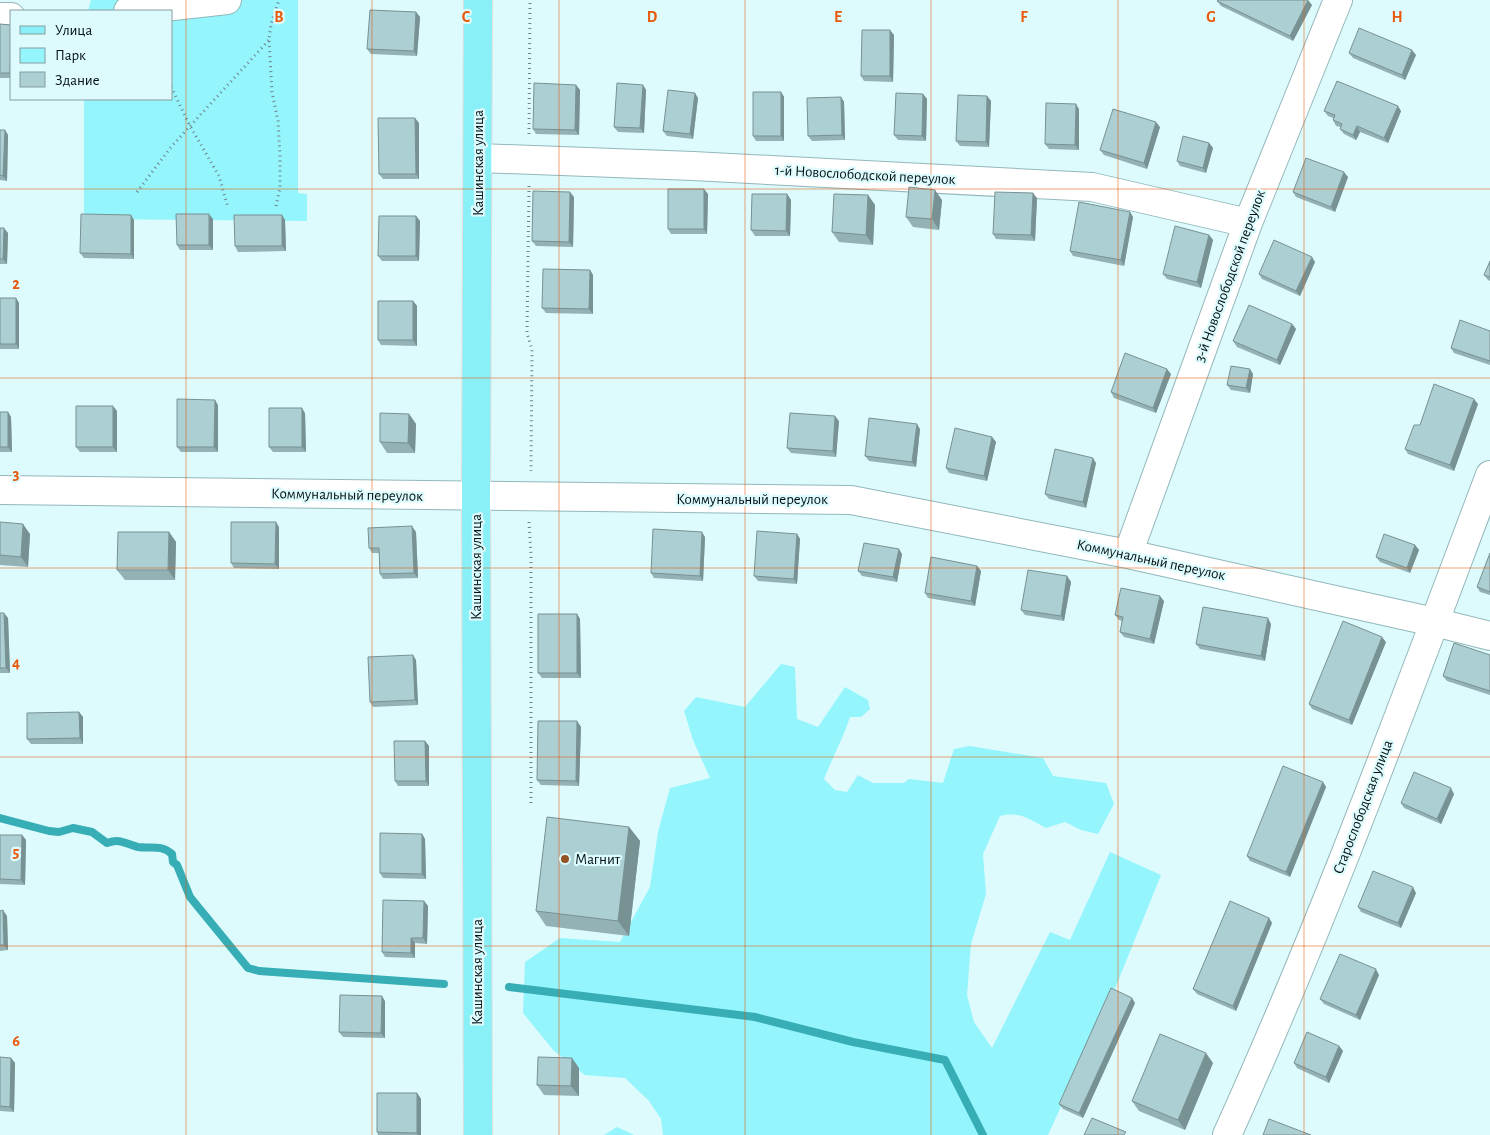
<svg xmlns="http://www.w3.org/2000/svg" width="1490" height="1135" font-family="'Alegreya Sans',sans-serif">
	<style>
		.green { fill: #94f5fd }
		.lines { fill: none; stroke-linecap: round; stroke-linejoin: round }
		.stream { stroke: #37adb6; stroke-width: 8 }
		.minor-casing { stroke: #93b7ba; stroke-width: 30 }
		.primary-casing { stroke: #dcdede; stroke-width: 30 }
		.path { stroke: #6e8385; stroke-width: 3; stroke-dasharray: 1 4; stroke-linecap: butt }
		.minor { stroke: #fff; stroke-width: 28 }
		.primary { stroke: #8af0f7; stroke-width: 28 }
		.wall { fill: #93b2b5 }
		.shaded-wall { fill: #789193 }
		.building { fill: #abcfd2; stroke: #789193 }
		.grid { fill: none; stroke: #e8590c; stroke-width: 1; stroke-opacity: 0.55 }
		.poi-dot { fill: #945122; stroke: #ddfbfd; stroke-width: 2 }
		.labels { text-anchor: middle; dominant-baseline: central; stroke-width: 4.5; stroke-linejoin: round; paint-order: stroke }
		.street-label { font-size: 15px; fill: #041011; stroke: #ddfbfd }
		.poi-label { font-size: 15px; fill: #041011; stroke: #ddfbfd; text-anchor: start }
		.grid-label { font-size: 16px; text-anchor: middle; font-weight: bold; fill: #e8590c; stroke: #ddfbfd; stroke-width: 4.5; stroke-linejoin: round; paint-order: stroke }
	</style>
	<rect width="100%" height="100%" fill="#ddfbfd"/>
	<path class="green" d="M91 0H298V193L307 194V221L84 219V99H171V11H88Z
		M781 664 795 667 797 719 818 727 845 687 868 700 870 709 861 717H850C843 739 832 758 824 779L835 790 847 792 858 775 873 783H904L909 779 943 783 954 749 970 746 1043 758 1053 776 1106 783 1114 804 1098 834 1081 830 1065 822 1046 828C1029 819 1020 811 1000 816L983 854 986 894 971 944 967 995 974 1022 992 1048 1050 932 1070 940 1110 852 1161 875 1114 991 1048 1135H663L661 1119 649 1101 625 1078 585 1075 554 1051 523 1013 525 962 560 938 620 942 650 887 658 832 670 788 710 778 693 740 684 711 696 697 745 707Z
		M617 1127 634 1135H604Z"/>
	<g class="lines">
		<path class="stream" d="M0 818 49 831 59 832 73 828 92 832 107 843C121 838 125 844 138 847 150 849 161 844 172 854L173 862 177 865 190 897 248 968 259 971 444 984
			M509 987 755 1017 853 1042 945 1060 983 1135"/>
		<g class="minor-casing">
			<path id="minor" d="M128 11 227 0
				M0 17H11
				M479 158 693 166 1092 187 1248 223
				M0 490 851 500 1128 554 1434 622 1490 636
				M1128 554 1248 223 1338 0
				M1227 1135C1325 919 1406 697 1490 475"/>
		</g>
		<g class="primary-casing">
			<path id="primary" d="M478 1135 476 497 478 0"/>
		</g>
		<path class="path" d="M171 87 190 126 219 176 228 208
			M529 134 530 0
			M529 186 527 333 532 350 531 471
			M137 192 171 147 269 40
			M276 206 280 188V155L278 121 272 92 269 40 271 24 279 0
			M529 522 531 555V803"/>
		<use href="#minor" class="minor"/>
		<use href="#primary" class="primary"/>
	</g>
	<path class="wall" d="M1217 1 1312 5 1293 41 1221 6Z
		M416 12 420 17 417 56 371 54 367 49Z
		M0 24 11 25V78H0Z
		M894 35 893 82 864 81 861 76Z
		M1349 53 1416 55 1405 80 1353 58Z
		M576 85 580 90 579 135 536 134 533 129Z
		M643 85 646 90 644 133 618 132 614 127Z
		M781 92 784 97V141H756L753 136Z
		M923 94 927 99 926 141 898 140 894 135Z
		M987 96 991 101 989 147 960 146 956 141Z
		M841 97 844 102 845 140 812 141 808 136Z
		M698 98 693 139 667 136 663 131Z
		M1079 109V150L1049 149 1045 144Z
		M1324 111H1401L1388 143 1360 132 1356 140 1344 134 1340 129 1341 127 1336 126 1333 120V118L1328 116Z
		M419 123V179H383L379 174Z
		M1160 127 1147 169 1104 155 1100 150Z
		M0 130H5L8 135 7 181 0 180Z
		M1209 143 1213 148 1206 173 1180 166 1177 161Z
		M1348 177 1335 212 1296 197 1293 192Z
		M708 194 707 234H671L668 229Z
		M787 194 791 200 790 236H755L751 230Z
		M868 195 875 205 873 245 839 242 832 232Z
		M574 197 573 247 536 246 532 241Z
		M1037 198 1035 241 996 239 993 234Z
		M942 200 939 230 913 227 906 217Z
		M1130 212 1133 217 1124 266 1073 256 1070 251Z
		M282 215 285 220 286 251 238 252 235 246Z
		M416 216 420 221 419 261H382L378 256Z
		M213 219V250H180L177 245Z
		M134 220V259L84 258 80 253Z
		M0 228 8 233 7 264H0Z
		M1209 235 1213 240 1201 288 1167 279 1163 274Z
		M1490 261V281L1488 280 1484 275Z
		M1315 262 1300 296 1262 279 1259 274Z
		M590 270 593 275V314L546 313 542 308Z
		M0 298H16L19 303V349H0Z
		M413 301 417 306V346L381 345 378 340Z
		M1292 324 1296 329 1280 365 1237 347 1233 341Z
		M1490 331V365L1454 353 1451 348Z
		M1171 374 1156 413 1114 398 1111 392Z
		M1253 374 1250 393 1231 390 1227 385Z
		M1478 404 1454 471 1408 454 1405 449 1420 425Z
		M218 405V452H181L177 447Z
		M117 411V452H80L76 447Z
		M0 412H8L11 417 12 452H0Z
		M305 413 306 452H273L269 447Z
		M409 414 416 424 415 453H387L380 442Z
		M839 421 836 457 791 453 787 448Z
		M920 429 916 467 869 461 865 456Z
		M992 437 996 442 987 481 949 473 946 468Z
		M1096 463 1086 508 1049 499 1045 494Z
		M0 522 30 534 28 567 0 565Z
		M279 527V569L234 568 231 563Z
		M169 532 176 542 175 580H125L117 570Z
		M416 532 418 578 383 579 380 574 379 553H372L369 548Z
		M797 534 800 539 797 584 758 581 754 576Z
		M705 537 703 581 654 578 651 573Z
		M1415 545 1419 550 1410 573 1380 562 1376 557Z
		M1490 553V595L1480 592 1477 587Z
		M902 554 897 582 862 576 858 571Z
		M977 566 981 571 975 606 928 598 925 593Z
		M1067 576 1071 582 1064 621 1025 615 1021 610Z
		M1164 601 1154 644 1124 637 1120 632 1122 621 1119 620 1115 615Z
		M0 613 8 618 10 673H0Z
		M577 614 580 619 581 678H542L538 673Z
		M1271 624 1265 661 1200 649 1196 644Z
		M1386 642 1352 725 1312 709 1309 704Z
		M1490 655V695L1447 681 1443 676Z
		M416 660 418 705 373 707 370 702Z
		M79 712 83 717V744H31L27 739Z
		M577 721 581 727 579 786 541 785 537 780Z
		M425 741 429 746V786H398L395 781Z
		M1323 782 1326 787 1290 877 1250 861 1247 856Z
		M1454 794 1441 824 1404 808 1401 803Z
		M629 827 640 841 629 936 546 926 536 911Z
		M422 834 425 839 426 879 383 878 380 873Z
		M0 835H22L26 840 25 885 0 884Z
		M1416 893 1401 928 1361 912 1358 907Z
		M424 901 428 906 427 944 415 943V958L385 957 382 952Z
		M0 911 7 916 8 950 0 951Z
		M1269 918 1272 923 1236 1011 1197 994 1193 989Z
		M1379 975 1360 1020 1324 1004 1320 999Z
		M385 1001V1038L343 1037 339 1032Z
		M1135 1003 1083 1118 1063 1109 1059 1104Z
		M1339 1046 1343 1051 1329 1083 1297 1068 1294 1063Z
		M0 1057 11 1058 15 1063 14 1112 0 1111Z
		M1213 1063 1185 1130 1139 1111 1132 1101Z
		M579 1068V1096L544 1095 537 1085Z
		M417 1093 421 1099V1135H378L377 1132Z"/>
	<path class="shaded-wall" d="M1308 0 1312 5 1293 41 1290 36Z
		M416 12 420 17 417 56 414 51Z
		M11 25V75L10 73Z
		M890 30 894 35 893 82 890 76Z
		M1412 50 1416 55 1405 80 1402 75Z
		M576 85 580 90 579 135 575 130Z
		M643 85 646 90 644 133 640 128Z
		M781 92 784 97V141L781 136Z
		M695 93 698 98 693 139 690 134Z
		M923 94 927 99 926 141 922 136Z
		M987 96 991 101 989 147 986 142Z
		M841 97 844 102 845 140 842 135Z
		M1076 104 1079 109V150L1075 145Z
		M1398 106 1401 111 1388 143 1384 138Z
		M415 118 419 123V179L416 174Z
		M1156 122 1160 127 1147 169 1144 163Z
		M1357 126 1360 132 1356 140 1353 135Z
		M5 130 8 135 7 181 3 176Z
		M1209 143 1213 148 1206 173 1203 168Z
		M1344 172 1348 177 1335 212 1331 207Z
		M704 189 708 194 707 234 704 229Z
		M935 190 942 200 939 230 932 219Z
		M570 192 574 197 573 247 569 242Z
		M1033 193 1037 198 1035 241 1031 235Z
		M787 194 791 200 790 236 786 231Z
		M868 195 875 205 873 245 866 235Z
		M1130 212 1133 217 1124 266 1121 260Z
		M209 214 213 219V250L209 245Z
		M131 215 134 220V259L131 254Z
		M282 215 285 220 286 251 282 246Z
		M416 216 420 221 419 261 416 256Z
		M4 228 8 233 7 264 3 259Z
		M1209 235 1213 240 1201 288 1197 282Z
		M1312 257 1315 262 1300 296 1296 291Z
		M590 270 593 275V314L589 309Z
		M16 298 19 303V349L16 344Z
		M413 301 417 306V346L413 340Z
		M1292 324 1296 329 1280 365 1277 360Z
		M1167 369 1171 374 1156 413 1153 408Z
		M1250 369 1253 374 1250 393 1246 388Z
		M1474 399 1478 404 1454 471 1450 465Z
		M215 400 218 405V452L214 447Z
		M113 406 117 411V452L113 447Z
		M302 408 305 413 306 452 302 447Z
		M8 412 11 417 12 452 8 447Z
		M409 414 416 424 415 453 408 443Z
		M835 416 839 421 836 457 833 451Z
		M917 424 920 429 916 467 912 462Z
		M992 437 996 442 987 481 984 476Z
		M1093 458 1096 463 1086 508 1083 502Z
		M276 522 279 527V569L275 564Z
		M23 524 30 534 28 567 21 557Z
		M412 526 416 532 418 578 414 573Z
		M169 532 176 542 175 580 168 570Z
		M702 532 705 537 703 581 700 576Z
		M797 534 800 539 797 584 794 579Z
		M1415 545 1419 550 1410 573 1407 568Z
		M899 549 902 554 897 582 893 577Z
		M977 566 981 571 975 606 971 601Z
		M1067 576 1071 582 1064 621 1061 616Z
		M1160 596 1164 601 1154 644 1150 639Z
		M4 613 8 618 10 673 6 668Z
		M577 614 580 619 581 678 577 673Z
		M1268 618 1271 624 1265 661 1261 656Z
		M1382 637 1386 642 1352 725 1349 720Z
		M413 655 416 660 418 705 415 700Z
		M79 712 83 717V744L80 738Z
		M577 721 581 727 579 786 576 781Z
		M425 741 429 746V786L426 781Z
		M1323 782 1326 787 1290 877 1286 872Z
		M1451 788 1454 794 1441 824 1437 819Z
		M629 827 640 841 629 936 618 921Z
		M422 834 425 839 426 879 422 874Z
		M22 835 26 840 25 885 21 880Z
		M1413 887 1416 893 1401 928 1398 923Z
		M424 901 428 906 427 944 423 938Z
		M3 910 7 916 8 950 4 945Z
		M1269 918 1272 923 1236 1011 1233 1006Z
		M411 938 415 943V958L411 953Z
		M1376 969 1379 975 1360 1020 1356 1015Z
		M382 996 385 1001V1038L381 1033Z
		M1132 998 1135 1003 1083 1118 1079 1113Z
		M1339 1046 1343 1051 1329 1083 1326 1077Z
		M1206 1053 1213 1063 1185 1130 1178 1120Z
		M11 1058 15 1063 14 1112 10 1107Z
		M572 1058 579 1068V1096L571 1086Z
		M417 1093 421 1099V1135H418L417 1133Z"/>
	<path class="building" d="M1218 0H1308L1290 36 1217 1Z
		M370 10 416 12 414 51 367 49Z
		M0 24 11 25 10 73H0Z
		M1359 28 1412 50 1402 75 1349 53Z
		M862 30H890V76H861Z
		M1337 81 1398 106 1384 138 1357 126 1353 135 1340 129 1342 124 1333 120 1335 115 1324 111Z
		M534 83 576 85 575 130 533 129Z
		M617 83 643 85 640 128 614 127Z
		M668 90 695 93 690 134 663 131Z
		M753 92H781V136H753Z
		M896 93 923 94 922 136 894 135Z
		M958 95 987 96 986 142 956 141Z
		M841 97 842 135 808 136 807 98Z
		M1046 103 1076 104 1075 145 1045 144Z
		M1113 109 1156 122 1144 163 1100 150Z
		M378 118H415L416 174H379Z
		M0 130H5L3 176 0 175Z
		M1183 136 1209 143 1203 168 1177 161Z
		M1306 158 1344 172 1331 207 1293 192Z
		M909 187 935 190 932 219 906 217Z
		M668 189H704V229H668Z
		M533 191 570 192 569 242 532 241Z
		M995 192 1033 193 1031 235 993 234Z
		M752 194H787L786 231 751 230Z
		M834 194 868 195 866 235 832 232Z
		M1079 202 1130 212 1121 260 1070 251Z
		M81 214 131 215V254L80 253Z
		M176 214H209V245H177Z
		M234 215H282V246H235Z
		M379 216H416V256H378Z
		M1175 226 1209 235 1197 282 1163 274Z
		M0 228H4L3 259H0Z
		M1274 240 1312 257 1296 291 1259 274Z
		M1490 261V277L1484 275Z
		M543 269 590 270 589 309 542 308Z
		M0 298H16V344H0Z
		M378 301H413V340H378Z
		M1249 305 1292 324 1277 360 1233 341Z
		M1460 320 1490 331V361L1451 348Z
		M1125 353 1167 369 1153 408 1111 392Z
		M1231 366 1250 369 1246 388 1227 385Z
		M1434 384 1474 399 1450 465 1405 449 1414 425H1420Z
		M177 399 215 400 214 447H177Z
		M76 406H113V447H76Z
		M269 408H302V447H269Z
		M0 412H8V447H0Z
		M380 413 409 414 408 443 380 442Z
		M790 413 835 416 833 451 787 448Z
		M869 418 917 424 912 462 865 456Z
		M955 428 992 437 984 476 946 468Z
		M1055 449 1093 458 1083 502 1045 494Z
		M0 522 23 524 21 557 0 555Z
		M231 522H276L275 564 231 563Z
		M412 526 414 573 380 574 379 548H369L368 528Z
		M653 529 702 532 700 576 651 573Z
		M757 531 797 534 794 579 754 576Z
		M118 532H169L168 570H117Z
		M1384 534 1415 545 1407 568 1376 557Z
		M864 543 899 549 893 577 858 571Z
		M1490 553V592L1477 587Z
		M931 557 977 566 971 601 925 593Z
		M1028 570 1067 576 1061 616 1021 610Z
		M1121 588 1160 596 1150 639 1120 632 1123 617 1115 615Z
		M1203 607 1268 618 1261 656 1196 644Z
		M0 613H4L6 668H0Z
		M538 614H577V673H538Z
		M1343 621 1382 637 1349 720 1309 704Z
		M1454 643 1490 655V691L1443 676Z
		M413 655 415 700 370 702 368 657Z
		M79 712 80 738 27 739V713Z
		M538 721H577L576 781 537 780Z
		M394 741H425L426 781H395Z
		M1283 766 1323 782 1286 872 1247 856Z
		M1414 772 1451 788 1437 819 1401 803Z
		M547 817 629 827 618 921 536 911Z
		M380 833 422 834V874L380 873Z
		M0 835H22L21 880 0 879Z
		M1373 871 1413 887 1398 923 1358 907Z
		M383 900 424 901 423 938H411V953L382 952Z
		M1230 901 1269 918 1233 1006 1193 989Z
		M3 910 4 945H0V911Z
		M1340 954 1376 969 1356 1015 1320 999Z
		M1111 988 1132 998 1079 1113 1059 1104Z
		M340 995 382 996 381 1033 339 1032Z
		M1307 1032 1339 1046 1326 1077 1294 1063Z
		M1160 1034 1206 1053 1178 1120 1132 1101Z
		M0 1057 11 1058 10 1107 0 1106Z
		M538 1057 572 1058 571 1086 537 1085Z
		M377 1093H417V1133L377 1132Z
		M1092 1118 1126 1132 1124 1135H1084Z
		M1269 1119 1311 1135H1263Z"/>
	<path class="grid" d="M186 0V1135M372 0V1135M559 0V1135M745 0V1135M931 0V1135M1118 0V1135M1304 0V1135M0 189H1490M0 378H1490M0 568H1490M0 757H1490M0 946H1490"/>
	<circle class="poi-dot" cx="565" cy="859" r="5"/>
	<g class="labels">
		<g class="street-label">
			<text transform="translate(478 163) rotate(-90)">Кашинская улица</text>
			<text transform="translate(865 175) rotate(3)">1-й Новослободской переулок</text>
			<text transform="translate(1230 276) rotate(-70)">3-й Новослободской переулок</text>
			<text transform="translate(347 495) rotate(1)">Коммунальный переулок</text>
			<text x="752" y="499">Коммунальный переулок</text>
			<text transform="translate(1151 560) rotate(12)">Коммунальный переулок</text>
			<text transform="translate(476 567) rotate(-90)">Кашинская улица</text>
			<text transform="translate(1363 807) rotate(-69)">Старослободская улица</text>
			<text transform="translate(477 972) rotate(-90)">Кашинская улица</text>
		</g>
		<g class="poi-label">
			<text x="575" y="859">Магнит</text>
		</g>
	</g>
	<g class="grid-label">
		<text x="279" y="22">B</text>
		<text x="466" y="22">C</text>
		<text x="652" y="22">D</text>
		<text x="838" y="22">E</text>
		<text x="1024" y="22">F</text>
		<text x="1211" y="22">G</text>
		<text x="1397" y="22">H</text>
		<text x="16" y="289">2</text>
		<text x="16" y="479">3</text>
		<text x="16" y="668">4</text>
		<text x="16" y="857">5</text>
		<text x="16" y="1046">6</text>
	</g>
	<rect x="10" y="10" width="162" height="90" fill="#ddfbfd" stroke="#869d9f"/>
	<rect x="20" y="26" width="25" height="8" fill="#8af0f7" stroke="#869d9f"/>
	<text x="55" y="35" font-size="15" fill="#041011">Улица</text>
	<rect x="20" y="48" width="25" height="15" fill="#94f5fd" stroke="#869d9f"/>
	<text x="55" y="60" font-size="15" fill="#041011">Парк</text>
	<rect x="20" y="72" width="25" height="15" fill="#abcfd2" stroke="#869d9f"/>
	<text x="55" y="85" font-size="15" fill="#041011">Здание</text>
</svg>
